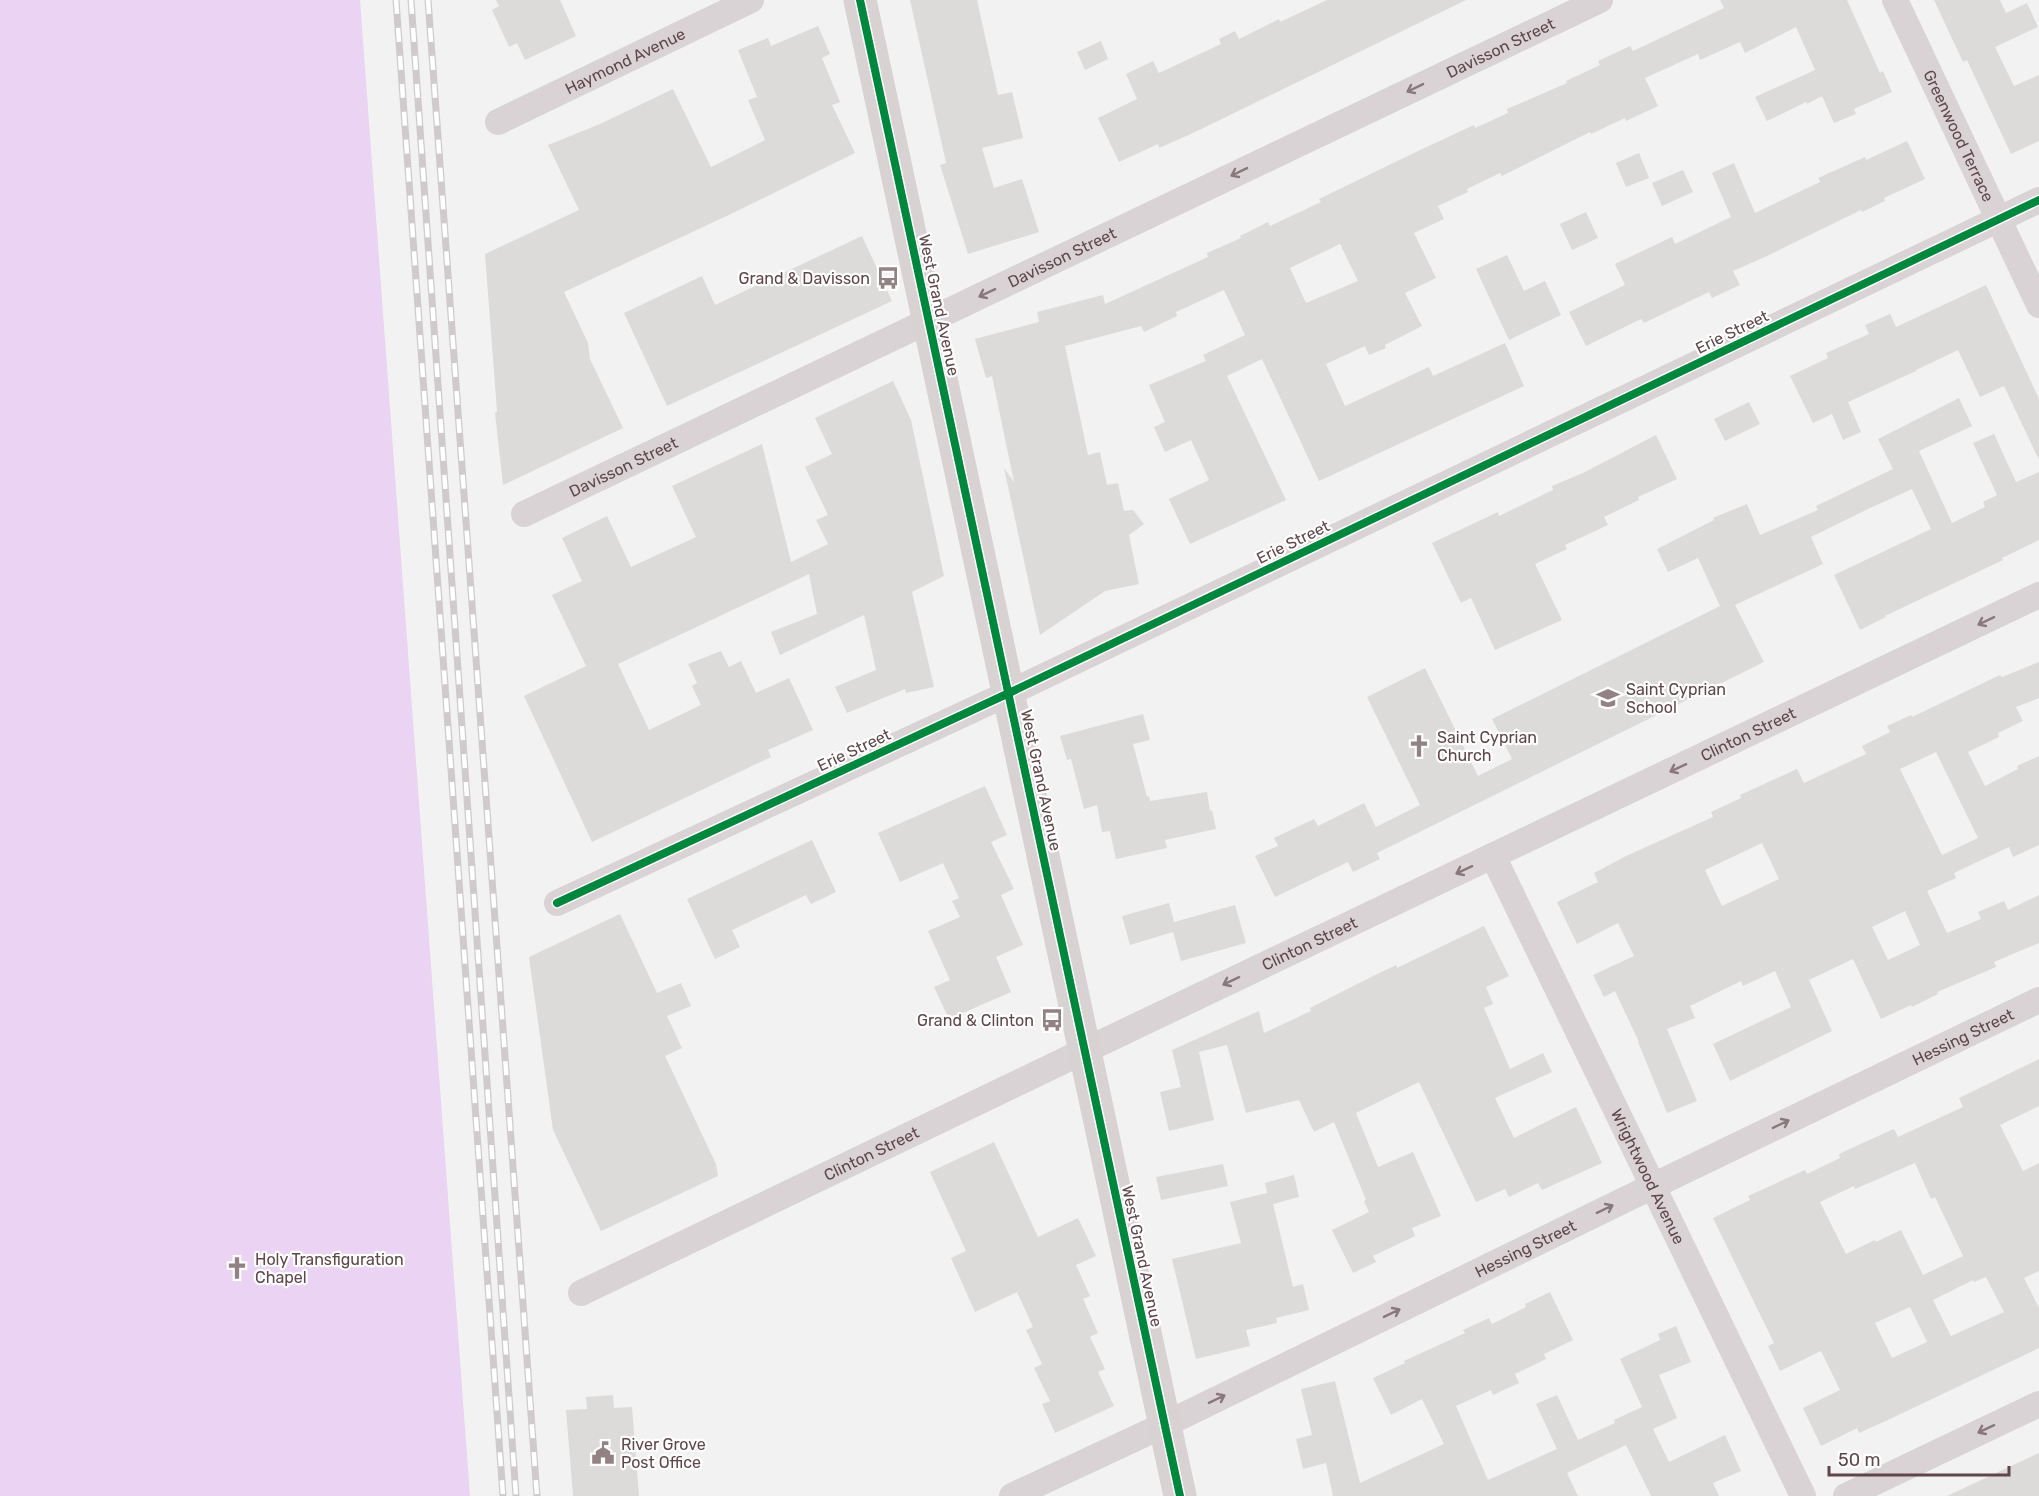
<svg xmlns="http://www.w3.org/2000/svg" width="2039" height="1496" font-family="Rubik,sans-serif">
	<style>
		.green { fill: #ead3f3 }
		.building { fill: #dddada; fill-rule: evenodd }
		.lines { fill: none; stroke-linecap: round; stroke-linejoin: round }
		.minor { stroke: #d9d3d5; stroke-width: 26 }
		.secondary { stroke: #d8d2d3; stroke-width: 33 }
		.rail-casing { stroke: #cfcbcc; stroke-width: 7 }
		.rail { stroke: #fff; stroke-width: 4.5; stroke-dasharray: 14; stroke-linecap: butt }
		.cycleway-casing { stroke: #fff; stroke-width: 11 }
		.cycleway { stroke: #00873e; stroke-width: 8 }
		.oneway { stroke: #8a777b }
		.labels { text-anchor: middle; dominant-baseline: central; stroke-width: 4.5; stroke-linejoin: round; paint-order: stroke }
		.street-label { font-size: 16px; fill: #60464a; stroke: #fff }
		.poi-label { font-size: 16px; fill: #60464a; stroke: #fff; text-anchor: start }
	</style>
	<rect width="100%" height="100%" fill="#f1f2f1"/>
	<path class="green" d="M0 0H360L470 1496H0Z"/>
	<path class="building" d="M496 0H560L576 36 525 60 517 43 509 47 492 10 499 6Z
		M910 0H977L998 95 1012 92 1023 138 982 148 994 188 1022 179 1039 232 968 254 940 165 946 163Z
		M1327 0H1466L1193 133 1159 148 1158 144 1119 162 1098 118 1137 99 1126 74 1153 61 1159 73 1221 44 1219 39 1235 31 1239 39 1279 19 1280 22Z
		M1720 0H1847L1880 73 1883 71 1892 92 1854 109 1856 114 1834 123 1822 96 1807 104 1806 102 1767 121 1755 97 1815 70 1796 27 1745 53 1740 42 1700 60 1698 54 1645 78 1658 106 1626 121 1625 118 1591 134 1590 132 1502 176 1500 173 1467 189 1468 192 1438 206 1444 219 1414 233 1436 278 1405 293 1422 326 1385 345 1386 348 1369 355 1365 346 1326 364 1345 406 1429 367 1433 376 1505 343 1524 386 1319 481 1262 359 1227 376 1286 500 1190 544 1169 499 1209 480 1191 440 1165 452 1154 427 1165 422 1149 385 1206 361 1203 355 1245 335 1224 290 1176 312 1177 316 1144 332 1141 326 1065 346 1088 455 1100 452 1107 485 1118 483 1124 511 1133 510 1144 524 1129 535 1139 584 1105 591 1040 635 1004 468 1014 482 992 376 986 378 975 339 1039 322 1037 312 1103 295 1105 304 1208 257 1207 253 1241 238 1240 236 1268 222 1270 226 1321 202 1319 199 1418 151 1474 125 1475 128 1508 113 1507 109 1567 83 1566 81 1600 65 1598 61 1630 46 1633 51 1724 8ZM1340 244 1358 281 1306 303 1290 268Z
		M1934 0H2000L2006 13 2027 3 2038 27 1995 47 2014 86 2039 75V141L2011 154 1967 60 1963 62Z
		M818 26 830 54 822 58 840 102 832 105 855 153 733 213 564 292 588 343 590 359 623 428 503 485 495 413 497 411 485 254 579 210 548 145 600 124 673 89 711 167 765 140 748 100 757 97 738 50 768 38 771 46Z
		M1101 41 1108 59 1085 70 1077 52Z
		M1907 141 1925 179 1884 198 1885 201 1862 212 1861 210 1767 256 1733 271 1740 285 1712 298 1709 292 1644 323 1641 319 1586 346 1569 312 1625 285 1615 264 1672 237 1675 244 1731 217 1712 173 1734 163 1755 213 1820 182 1818 178 1865 157 1866 160Z
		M1639 153 1649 178 1626 187 1616 163Z
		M1683 170 1693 192 1662 206 1652 183Z
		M1586 212 1598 238 1572 250 1560 224Z
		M862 236 892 301 667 406 624 313 702 276 715 305Z
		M1507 255 1524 291 1545 281 1561 315 1509 340 1476 269Z
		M1986 285 2039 399V460L2004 386 1980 397 1958 350 1916 370V371L1848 402 1861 432 1843 440 1832 414 1813 423 1790 376 1828 358 1826 353 1869 334 1865 325 1890 314 1896 327Z
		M893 381 911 420 944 576 912 592 934 687 906 693 905 689 847 713 835 687 876 670 864 615 780 655 771 632 817 614 809 574 618 664 649 730 701 705 692 686 697 683 688 664 721 651 729 667 741 661 756 693 789 678 813 730 768 750 771 757 592 842 524 696 586 666 552 595 582 581 562 538 607 516 631 567 696 537 672 486 762 444 791 562 828 544 816 520 828 515 805 467 832 454 815 418Z
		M1959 398 1972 426 1919 451 1952 523 1985 507 1983 502 1997 495 1973 443 1994 434 2016 482 2039 472V540L2002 558 2003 560 1885 616 1886 617 1860 630 1834 575 1931 529 1912 489 1868 509 1811 537 1823 564 1735 605 1764 662 1377 853 1380 859 1353 872 1348 862 1275 897 1255 856 1278 846 1274 838 1314 819 1318 826 1364 803 1376 827 1420 805 1367 697 1425 668 1478 776 1512 759 1492 719 1720 606 1698 558 1668 572 1657 549 1714 520 1713 518 1747 504 1760 535 1818 510 1816 506 1893 469 1878 439Z
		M1749 402 1760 424 1725 441 1714 419Z
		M1656 435 1677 479 1638 497 1639 500 1604 517 1608 525 1565 545 1567 549 1535 564 1562 620 1495 650 1471 598 1461 603 1432 543 1498 512 1499 516 1553 490 1552 486 1583 473Z
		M2039 662V698L2016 707 2023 721 1998 733 1999 737 1968 752 1985 786 2018 769 2017 766 2039 756V845L2013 857 2009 847 1954 873 1956 878 1927 891 1947 933 1981 919 1978 912 2004 901 2008 910 2039 895V943L1994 962 1996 967 1937 992 1938 994 1912 1007 1911 1005 1881 1019 1853 959 1809 980 1832 1031 1730 1081 1713 1044 1791 1007 1775 971 1743 986 1741 981 1690 1006 1695 1018 1667 1029 1697 1101 1667 1113 1638 1042H1639L1615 991 1604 997 1593 975 1634 956 1618 923 1577 944 1557 902 1598 882 1594 873 1626 856 1713 817 1711 812 1741 798 1740 795 1797 769 1804 783 1866 754 1862 746 1890 732 1887 726 1911 715 1912 717 2000 675 2002 677ZM1936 752 1978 838 1942 855 1900 769ZM1762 843 1779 879 1722 906 1705 870ZM1905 911 1920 945 1888 960 1872 927Z
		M1143 714 1150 740 1133 744 1147 797 1149 796 1150 801 1207 792 1210 811 1212 810 1216 829 1165 840 1167 848 1116 859 1110 831 1102 832 1097 805 1084 809 1071 759 1067 760 1060 736Z
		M985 786 1007 835 991 842 1014 889 1001 895 1023 945 996 957 1011 992 949 1019 934 987 950 980 928 931 960 917 952 901 959 898 943 863 900 882 878 833Z
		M812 840 836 892 811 904 806 895 732 930 740 947 715 959 687 899Z
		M1169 903 1174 922 1235 905 1246 943 1181 961 1173 932 1130 945 1122 916Z
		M620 914 657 993 681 983 691 1006 667 1016 682 1048 665 1056 716 1164 718 1176 601 1231 553 1130 529 957Z
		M1484 926 1509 976 1486 987 1493 1004 1484 1008 1510 1069 1543 1053 1552 1072 1495 1098 1514 1138 1576 1107 1602 1163 1542 1190 1538 1183 1509 1197 1505 1189 1476 1202 1419 1082 1356 1113 1378 1167 1413 1152 1441 1216 1412 1228 1415 1236 1373 1256 1376 1262 1353 1273 1332 1230 1369 1212 1364 1201 1366 1200 1334 1122 1314 1132 1299 1100 1246 1113 1227 1045 1199 1052 1214 1120 1169 1131 1160 1092 1181 1087 1172 1050 1259 1011 1264 1033 1311 1011 1310 1008 1369 978 1396 965 1397 968Z
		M2039 1059V1106L2000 1125 2023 1171 2039 1163V1271L2024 1278 2039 1308V1348L1890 1419 1859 1433 1857 1428 1821 1446 1803 1408 1840 1390 1821 1351 1780 1371 1768 1346 1774 1343 1713 1218 1750 1200 1748 1196 1805 1170 1807 1174 1840 1158 1839 1154 1856 1146 1894 1129 1898 1137 1963 1107 1959 1098ZM1915 1163 1931 1199 1935 1197 1963 1256 1923 1275 1901 1230 1876 1242 1875 1240 1846 1254 1820 1202 1854 1186 1855 1189ZM1986 1277 2004 1312 1951 1336 1933 1300 1973 1280 1974 1282ZM1910 1307 1927 1342 1892 1358 1875 1323Z
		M994 1142 1038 1237 1078 1218 1096 1256 1076 1265 1090 1296 1083 1299 1098 1333 1090 1337 1105 1369 1098 1372 1114 1406 1055 1433 1042 1404 1050 1401 1034 1368 1042 1364 1026 1330 1033 1327 1017 1292 975 1312 951 1258 966 1251 930 1172Z
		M1223 1164 1228 1186 1161 1200 1156 1177Z
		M1294 1175 1299 1197 1273 1204 1293 1287 1303 1284 1309 1310 1276 1318 1277 1323 1246 1330 1250 1346 1196 1359 1172 1259 1241 1243 1230 1202 1267 1193 1265 1183Z
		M1550 1292 1573 1340 1544 1354 1546 1359 1515 1374 1519 1383 1493 1395 1491 1390 1456 1406 1488 1480 1557 1449 1536 1404 1557 1395 1578 1440 1615 1423 1614 1420 1642 1407 1620 1359 1660 1340 1658 1334 1676 1326 1691 1362 1659 1375 1677 1418 1653 1429 1669 1462 1725 1435 1741 1471 1713 1483 1719 1496H1651L1626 1445 1567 1473 1578 1496H1333L1326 1463 1303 1469 1296 1439 1312 1435 1301 1389 1335 1381 1360 1483 1444 1444 1422 1399 1391 1415 1373 1378 1405 1363 1404 1361 1465 1333 1463 1330 1489 1318 1492 1324 1526 1307 1525 1304Z
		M613 1395 614 1408 632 1407 639 1496H573L566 1410 587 1409 586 1397Z
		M2039 1453V1496H1947Z"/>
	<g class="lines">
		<g class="minor">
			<path id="s1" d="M1895 0 2039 305"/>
			<path id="s2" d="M498 122 751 0"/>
			<path id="s3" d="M524 514 1600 0"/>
			<path id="s4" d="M1493 856 1803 1496"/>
			<path d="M557 903 1009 693 2039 200"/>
			<path id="s5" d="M581 1293 1084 1051 2039 595"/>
			<path id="s6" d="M1012 1496 1164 1425 1653 1186 2039 1000"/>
			<path d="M1846 1496 2039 1404"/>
		</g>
		<path class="secondary" d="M860 0 1180 1496"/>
		<g class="rail-casing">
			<path id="rail" d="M396 0 503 1496
				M411 0 516 1496
				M428 0 537 1496"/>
		</g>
		<use href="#rail" class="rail"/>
		<g class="cycleway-casing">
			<path id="cycleway" d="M860 0 1180 1496
				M557 903 1009 693 2039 200"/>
		</g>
		<use href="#cycleway" class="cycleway"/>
	</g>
	<defs><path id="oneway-shaft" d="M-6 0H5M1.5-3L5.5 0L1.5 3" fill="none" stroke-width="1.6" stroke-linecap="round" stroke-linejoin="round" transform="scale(1.5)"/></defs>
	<g class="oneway">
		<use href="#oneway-shaft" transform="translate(1415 88) rotate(154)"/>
		<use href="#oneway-shaft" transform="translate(1239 172) rotate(154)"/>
		<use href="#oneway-shaft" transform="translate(987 293) rotate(155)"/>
		<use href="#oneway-shaft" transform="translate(1986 621) rotate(154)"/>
		<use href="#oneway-shaft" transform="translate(1678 768) rotate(155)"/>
		<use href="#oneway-shaft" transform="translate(1464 870) rotate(155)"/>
		<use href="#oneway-shaft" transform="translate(1231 981) rotate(155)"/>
		<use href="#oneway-shaft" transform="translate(1781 1124) rotate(-26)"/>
		<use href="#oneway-shaft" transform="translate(1605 1209) rotate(-26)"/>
		<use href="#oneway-shaft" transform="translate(1392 1313) rotate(-26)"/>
		<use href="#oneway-shaft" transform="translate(1217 1399) rotate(-26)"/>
		<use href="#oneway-shaft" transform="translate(1986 1429) rotate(155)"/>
	</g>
	<defs>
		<g id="bus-bare" transform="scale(1.8)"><path d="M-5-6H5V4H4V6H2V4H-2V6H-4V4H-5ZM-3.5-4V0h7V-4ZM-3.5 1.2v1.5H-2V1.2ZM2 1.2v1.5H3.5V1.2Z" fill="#938284" stroke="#fff" stroke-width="2.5" paint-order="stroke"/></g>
		<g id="school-bare" transform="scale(1.8)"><path d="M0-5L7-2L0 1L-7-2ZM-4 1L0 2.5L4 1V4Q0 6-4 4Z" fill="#938284" stroke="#fff" stroke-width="2.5" paint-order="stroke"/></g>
		<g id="church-bare" transform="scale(1.8)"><path d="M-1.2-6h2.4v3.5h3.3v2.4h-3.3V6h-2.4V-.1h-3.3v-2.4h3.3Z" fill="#938284" stroke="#fff" stroke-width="2.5" paint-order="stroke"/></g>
		<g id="civic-bare" transform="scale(1.8)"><path d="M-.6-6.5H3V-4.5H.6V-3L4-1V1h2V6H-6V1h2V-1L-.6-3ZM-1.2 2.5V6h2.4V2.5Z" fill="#938284" stroke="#fff" stroke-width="2.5" paint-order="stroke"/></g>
	</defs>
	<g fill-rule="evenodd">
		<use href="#bus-bare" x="888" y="278"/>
		<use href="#school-bare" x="1608" y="698"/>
		<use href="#church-bare" x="1419" y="746"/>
		<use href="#bus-bare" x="1052" y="1020"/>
		<use href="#church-bare" x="237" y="1268"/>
		<use href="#civic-bare" x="603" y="1453"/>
	</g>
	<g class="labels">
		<g class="street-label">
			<text stroke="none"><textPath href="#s3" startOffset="1082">Davisson Street</textPath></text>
			<text stroke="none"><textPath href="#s2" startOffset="141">Haymond Avenue</textPath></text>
			<text stroke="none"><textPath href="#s1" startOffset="150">Greenwood Terrace</textPath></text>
			<text stroke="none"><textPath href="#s3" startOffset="596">Davisson Street</textPath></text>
			<text transform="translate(939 305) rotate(78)">West Grand Avenue</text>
			<text transform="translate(1732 332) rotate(-26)">Erie Street</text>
			<text stroke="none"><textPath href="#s3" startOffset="110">Davisson Street</textPath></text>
			<text transform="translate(1293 542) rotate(-26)">Erie Street</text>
			<text stroke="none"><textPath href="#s5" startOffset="1294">Clinton Street</textPath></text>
			<text transform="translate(854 750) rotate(-25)">Erie Street</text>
			<text transform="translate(1041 780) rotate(78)">West Grand Avenue</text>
			<text stroke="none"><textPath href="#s5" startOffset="808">Clinton Street</textPath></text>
			<text stroke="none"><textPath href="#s6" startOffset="1056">Hessing Street</textPath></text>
			<text stroke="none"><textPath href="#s5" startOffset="322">Clinton Street</textPath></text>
			<text stroke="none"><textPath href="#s4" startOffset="356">Wrightwood Avenue</textPath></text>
			<text stroke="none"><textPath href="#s6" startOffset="570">Hessing Street</textPath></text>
			<text transform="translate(1142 1256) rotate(78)">West Grand Avenue</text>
		</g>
		<g class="poi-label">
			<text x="870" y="278" text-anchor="end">Grand &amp; Davisson</text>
			<text x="1626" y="689">Saint Cyprian<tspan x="1626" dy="18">School</tspan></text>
			<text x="1437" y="737">Saint Cyprian<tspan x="1437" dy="18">Church</tspan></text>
			<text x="1034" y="1020" text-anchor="end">Grand &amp; Clinton</text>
			<text x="255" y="1259">Holy Transfiguration<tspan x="255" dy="18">Chapel</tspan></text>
			<text x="621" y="1444">River Grove<tspan x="621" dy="18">Post Office</tspan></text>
		</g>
	</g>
	<path d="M1829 1466v9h180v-9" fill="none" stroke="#60464a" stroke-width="3"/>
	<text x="1838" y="1466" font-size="18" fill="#60464a" stroke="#ffffff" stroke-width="4.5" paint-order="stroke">50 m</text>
</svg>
